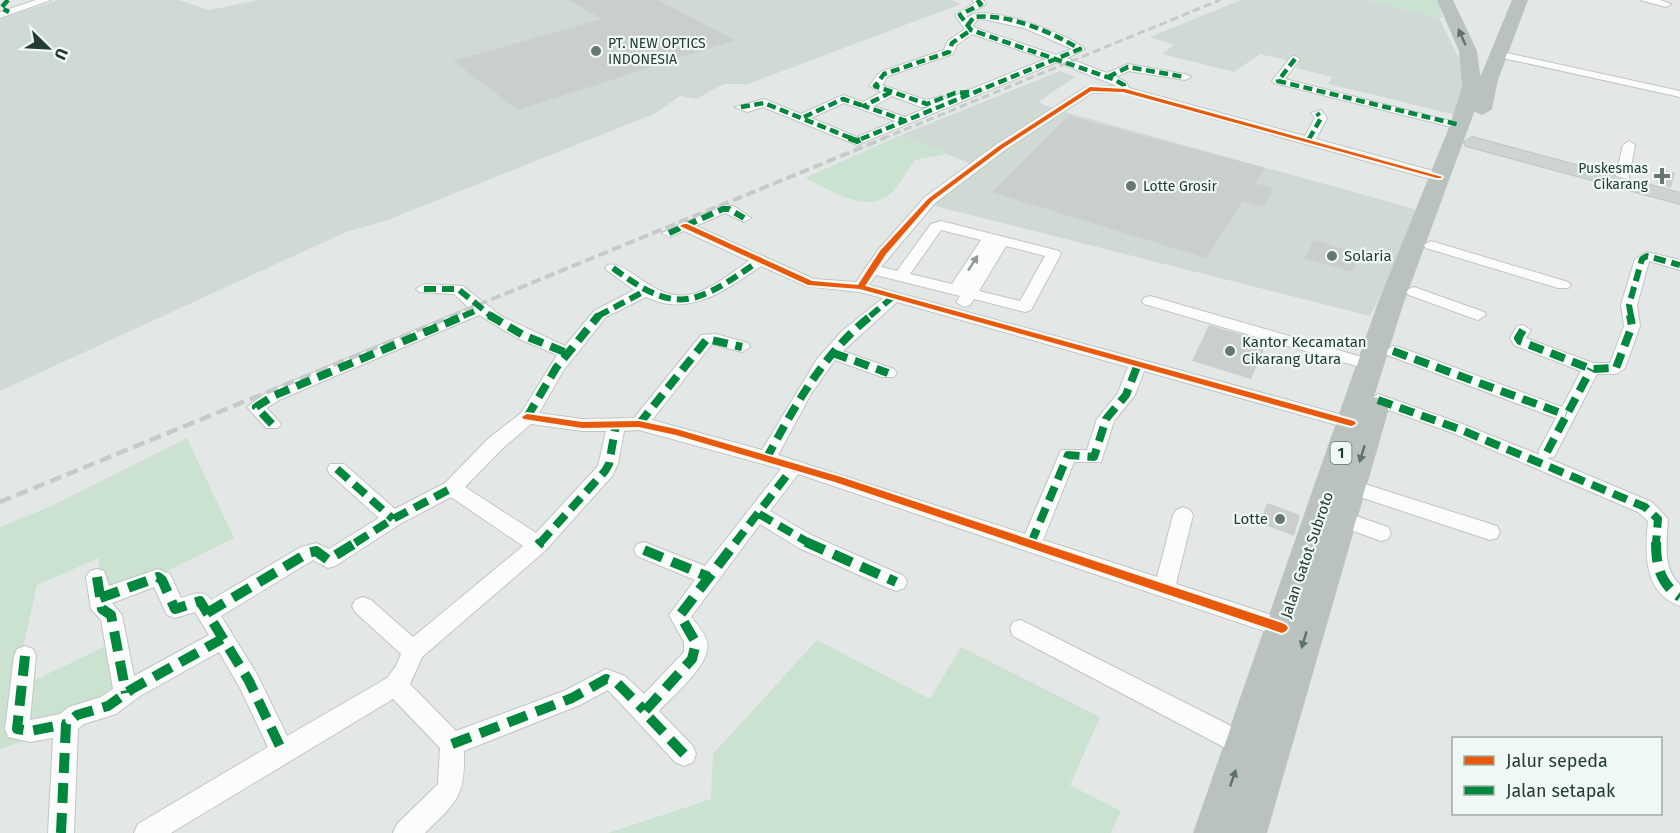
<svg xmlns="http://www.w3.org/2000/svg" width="1680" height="833" font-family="'Fira Sans',sans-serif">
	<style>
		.built { fill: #d0dad5 }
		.green { fill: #cbe2d1 }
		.building { fill: #cacfcd }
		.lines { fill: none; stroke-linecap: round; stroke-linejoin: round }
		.minor-casing { stroke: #c0c5c3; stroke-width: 2 }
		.major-casing { stroke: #bcc5c2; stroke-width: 2 }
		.highway-casing { stroke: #bcc5c2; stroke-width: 2 }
		.minor { fill: #fbfcfb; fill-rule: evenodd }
		.major { fill: #cdd4d2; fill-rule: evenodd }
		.highway { fill: #bac2c0; fill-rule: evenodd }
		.rail-far2 { stroke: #c6cac9; stroke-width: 3; stroke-dasharray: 8 4; stroke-linecap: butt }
		.rail-far1 { stroke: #c6cac9; stroke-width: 4; stroke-dasharray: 10 4.5; stroke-linecap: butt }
		.rail { stroke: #c6cac9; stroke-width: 4.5; stroke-dasharray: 12 6; stroke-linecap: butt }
		.quiet-far3 { stroke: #00873e; stroke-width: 4.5; stroke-dasharray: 9 4.5; stroke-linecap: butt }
		.quiet-far2 { stroke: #00873e; stroke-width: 6; stroke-dasharray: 12 6; stroke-linecap: butt }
		.quiet-far1 { stroke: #00873e; stroke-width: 8; stroke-dasharray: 15 8; stroke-linecap: butt }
		.quiet { stroke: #00873e; stroke-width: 10; stroke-dasharray: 20 10; stroke-linecap: butt }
		.cycleway-casing { stroke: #f0f8f4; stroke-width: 4 }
		.cycleway { fill: #e8590c; fill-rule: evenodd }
		.oneway { fill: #5e726b }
		.oneway2 { fill: #8e9c97 }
		.poi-dot { fill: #657872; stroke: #f0f8f4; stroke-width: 2 }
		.labels { text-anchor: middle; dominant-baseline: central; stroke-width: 4.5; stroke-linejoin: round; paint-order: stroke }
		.far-poi-label { font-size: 14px; fill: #213c33; stroke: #f0f8f4; text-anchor: start }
		.shield { fill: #f0f8f4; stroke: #5f746d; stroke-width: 1.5 }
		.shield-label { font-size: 14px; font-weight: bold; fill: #213c33 }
		.poi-label { font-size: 15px; fill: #213c33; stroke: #f0f8f4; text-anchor: start }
		.street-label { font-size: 15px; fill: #213c33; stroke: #f0f8f4 }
	</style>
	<rect width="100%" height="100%" fill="#e3e8e6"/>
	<path class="built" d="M59 0H179L209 10 258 0H950L961 4 748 84H724L696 99 680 96 656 113 385 221 346 232 0 391V19Z
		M1241 0H1368L1439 18 1461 63 1468 85 1461 116 1328 84 1332 77 1296 68 1300 63 1260 54 1234 72 1162 54 1174 45 1150 37Z
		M1060 71 1075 77 1038 102 1058 110 1422 211 1370 316 919 202 971 164 901 135Z"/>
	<path class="green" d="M1368 0H1438L1443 17 1439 18Z
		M901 135 946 154 915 160C907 171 899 187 889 195 865 214 828 189 805 178Z
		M187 438 234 538 100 604 99 558 37 585 14 690 104 647 119 709 0 749V527L51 506Z
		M817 640 930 699 961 647 1100 717 1070 785 1121 811 1111 833H608L711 799 713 754Z"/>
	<path class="building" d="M569 0H658L735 40 518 110 453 61 602 19Z
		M1069 116 1265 168 1255 183 1274 189 1263 207 1243 201 1206 258 991 192Z
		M1661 169 1675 173 1671 188 1657 184Z
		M1314 240 1360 254 1352 272 1304 258Z
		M1209 325 1267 342 1251 379 1192 361Z
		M1267 503 1300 515 1294 536 1260 523Z"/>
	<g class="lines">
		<g class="minor-casing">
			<path id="minor" d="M36 0H51L0 18V12Z
				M972 0H983L986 4 966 16 968 18C982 1 1071 35 1085 49L1067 58 1107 73 1128 64 1185 74 1191 77 1185 80 1129 71 1116 77 1126 82 1129 88 1305 136 1315 118 1311 113 1321 110 1327 118 1316 139 1444 174 1446 177 1439 181 1434 180 1123 93H1092L1005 150 935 203 881 267 897 271 931 224 941 221 1059 251 1061 254 1031 310 1025 312 974 299 970 305 964 307 956 302 960 296 876 275 869 285 1357 419 1360 423 1357 427 1351 429 1144 371 1135 395 1114 421 1101 462H1074L1043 540 1157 577 1173 515 1176 510 1183 507 1190 510 1193 515 1176 584 1290 621 1293 628 1290 635 1282 637 798 474 770 511 813 536 904 576 907 582 904 588 896 591 888 588 799 548 760 524 691 617C697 624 704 632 707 641 713 664 672 696 659 711L693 746 696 754 693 762 684 766 675 762 608 690 580 705 464 751C465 798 457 801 425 833H393L397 824 438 784 440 748 393 699 171 833H134L138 824 268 747 240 688 219 652 140 696 116 714 84 724 78 729 74 833H48L53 738 30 742 8 737 5 729 14 656 17 649 25 646 33 649 36 656 30 720 60 714 69 707 101 697 113 689 101 620 91 609 86 577 90 571 97 569 104 571 109 586 158 569 170 574 181 598C192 595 203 588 211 600L301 547 316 543 329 549 379 518 330 474 327 469 330 464H344L395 509 445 483 489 438 521 413 557 355 517 338 479 315 279 400 267 408 281 424 278 428H266L247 407 267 392 469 308 454 294 419 292 416 289 424 284 463 286 501 316 565 346 594 311 634 290 608 271 605 268 608 265C627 260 654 301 688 295 710 291 731 273 749 261L684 231 669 237 662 233 723 205 734 206 751 218 744 222 725 213 696 226 814 279 856 282 878 250 925 197 997 144 1086 87 1117 86 1057 62 857 145 763 107 747 112 735 107 764 99 801 114 843 95 863 102 882 92 869 86 880 72 944 50 948 41 965 29 955 15 975 3ZM983 19 1024 28 1072 49 1056 55 975 28 973 25 977 20ZM972 34 1046 59 947 99 942 96 926 100 882 85 888 76 953 54 957 45ZM892 96 921 107 931 106 905 117 874 106ZM844 103 895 121 857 137 811 118ZM941 230 981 240 952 284 910 274ZM1006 246 1045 256 1020 301 979 291ZM761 266 806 286 859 292 883 298 842 331 817 359 762 450 652 420 712 344 742 352 750 347 748 343 716 334 701 335 634 418 582 419 539 413 563 371 606 317 646 297C689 318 726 290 761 266ZM897 302 1128 367 1118 393 1097 419 1087 450H1061L1025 534 778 455 811 394 835 360 882 377H894L897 373 894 369 843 351ZM531 424 582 431H606L598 466 536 533 465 487 503 448ZM639 430 781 469 705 566 644 542 637 544 634 550 637 556 695 580 669 615 684 642V652L644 694 625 676 606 669 564 691 456 731 410 684 422 657 545 551 612 476 618 464 624 431ZM451 497 523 546 413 637 371 600 363 597 355 600 352 606 355 612 401 654 396 666 387 678 287 736 257 674 221 616 313 560 328 568 335 566 400 524ZM154 587 167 615 175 618 195 612 209 635 134 676 122 615 112 603Z
				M1640 0H1660L1671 4 1666 7Z
				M1498 51 1680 91V97L1494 56V52Z
				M1295 56 1300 59 1285 79 1466 125 1460 129 1274 83 1272 81 1291 57Z
				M1629 141 1635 145 1628 183 1621 187 1614 183 1623 145Z
				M1431 241 1568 282 1571 285 1568 288H1558L1426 248 1424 245Z
				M1647 252 1680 260V270L1649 261 1637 305 1640 326 1625 368 1616 374H1597L1554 457 1547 458 1652 502 1668 519C1667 542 1662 568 1680 585V606C1643 593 1645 553 1648 521L1638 512 1453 433 1372 404 1369 400 1378 394 1384 396 1465 425 1540 455 1538 452 1556 418 1387 355 1385 351 1393 346 1399 347 1562 407 1581 371 1514 345 1510 338 1517 326 1523 325 1531 330 1526 338 1593 363H1610L1624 326 1621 305 1635 259Z
				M1414 287 1484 312 1486 315 1478 320 1472 318 1409 295 1406 292 1409 289Z
				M1150 296 1376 361 1378 365 1370 370 1144 304 1142 301 1144 298Z
				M1352 480 1497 526 1500 532 1497 538 1490 540 1345 492 1342 487 1345 482Z
				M1341 511 1388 527 1391 533 1388 539 1381 541 1334 524 1331 519 1334 514Z
				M1021 620 1253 737 1256 745 1253 753 1244 756 1235 753 1013 636 1010 629 1013 622Z"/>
		</g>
		<g class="major-casing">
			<path id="major" d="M1472 137 1680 193V204L1466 146 1464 142Z"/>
		</g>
		<g class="highway-casing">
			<path id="highway" d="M1438 0H1452L1476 51 1480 80 1513 0H1527L1497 80 1491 109 1482 114 1474 110 1402 305 1373 397 1385 399 1389 405 1266 833H1194L1378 305 1451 125 1463 87 1460 51Z"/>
		</g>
		<use href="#minor" class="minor"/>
		<use href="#major" class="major"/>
		<use href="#highway" class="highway"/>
		<path class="rail-far2" d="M882 139 1220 0"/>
		<path class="rail-far1" d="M451 316 885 138"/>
		<path class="rail" d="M0 502 455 315"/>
		<path class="quiet-far3" d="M8 0 1 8 9 12
			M977 0 981 4 960 15 971 30 1113 79 1124 85 1123 90
			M1295 59 1278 81 1460 125
			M1108 77 1128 67 1185 77
			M891 92 864 106 906 121
			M969 92 955 93 927 104 875 86 884 74 949 52 952 43 971 30
			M741 107 764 103 853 139
			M804 117 843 99 864 106
			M861 139 1080 49C1051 32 1008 13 974 17L967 26
			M1309 139 1321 118 1317 113"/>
		<path class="quiet-far2" d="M849 138 857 141 865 138
			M1309 140 1310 138
			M669 233 723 209H729L744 218
			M613 268C678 317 696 304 759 261
			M424 289H458L491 316
			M463 316 478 310
			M598 316 645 291
			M870 316 894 296
			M1631 316 1629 305 1642 259 1647 256 1680 265"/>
		<path class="quiet-far1" d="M489 315 523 335 567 353
			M1523 330 1518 338 1520 341 1591 369 1616 368 1632 326 1630 315
			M1393 351 1566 415
			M833 353 888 373
			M1378 400 1459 429 1645 507 1658 519 1656 543
			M527 417 556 368 599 315
			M272 424 256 407 273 396 466 315
			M639 424 707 339 742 347
			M1547 452 1591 369
			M766 459C795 406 823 353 872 315
			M337 469 393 519
			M759 514 809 543
			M355 543 393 519 452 488
			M540 543 605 471 609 464 616 424
			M735 543 794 466
			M1031 543 1068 455 1094 457 1106 419 1126 395 1138 364"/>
		<path class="quiet" d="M806 542 896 582
			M1656 542C1656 566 1660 583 1680 597
			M1031 544 1032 542
			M538 545 541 542
			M644 550 709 577
			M97 577 102 609 111 615 126 693
			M100 598 158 577 162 580 175 609 200 601 249 681 283 753
			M207 613 308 553 316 551 328 560 357 542
			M25 656 17 729 30 731 66 724
			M452 744 572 698 606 679 617 683 644 710
			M684 754 644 712 692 659 696 643 680 615 736 542
			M61 833 66 724 77 715 108 706 132 689 222 639"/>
		<g class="cycleway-casing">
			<path id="cycleway" d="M1090 87 1125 89 1442 177 1441 178H1437L1123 92 1091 91 1003 148 932 201 886 254 865 286 1354 421 1356 423 1354 425 1351 426 860 289 808 285 680 226 684 224H687L812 281 858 285 880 251 928 199 999 146Z
				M527 414 582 422 639 421 676 429 841 477 1282 623 1286 625 1288 628 1286 631 1282 633 835 482 676 435 639 427 582 428 524 419 522 417Z"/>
		</g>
		<use href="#cycleway" class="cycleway"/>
	</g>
	<defs><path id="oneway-solid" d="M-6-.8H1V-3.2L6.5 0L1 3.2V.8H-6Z" transform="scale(1.5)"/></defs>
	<g class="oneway">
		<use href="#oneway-solid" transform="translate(1462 37) rotate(-114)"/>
		<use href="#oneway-solid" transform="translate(1362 454) rotate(107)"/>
		<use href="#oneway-solid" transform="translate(1304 640) rotate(107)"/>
		<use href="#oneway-solid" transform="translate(1233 778) rotate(-71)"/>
	</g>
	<use class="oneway2" href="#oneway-solid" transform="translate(973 263) rotate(-57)"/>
	<g class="poi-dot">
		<circle cx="596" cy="51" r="6"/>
		<path d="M1659 167h6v6h6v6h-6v6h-6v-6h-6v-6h6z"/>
		<circle cx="1131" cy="186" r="6"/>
		<circle cx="1332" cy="256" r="6"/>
		<circle cx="1230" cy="351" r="6"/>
		<circle cx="1280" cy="519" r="6"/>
	</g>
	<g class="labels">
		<g class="far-poi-label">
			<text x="608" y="43">PT. NEW OPTICS<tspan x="608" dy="16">INDONESIA</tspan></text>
			<text x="1648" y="168" text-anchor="end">Puskesmas<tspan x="1648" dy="16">Cikarang</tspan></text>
			<text x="1143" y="186">Lotte Grosir</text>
		</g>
		<rect class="shield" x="1330.5" y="442" width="21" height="22" rx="4.5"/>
		<g class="shield-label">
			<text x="1341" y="453">1</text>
		</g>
		<g class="poi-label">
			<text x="1344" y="256">Solaria</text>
			<text x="1242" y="342">Kantor Kecamatan<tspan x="1242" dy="17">Cikarang Utara</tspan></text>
			<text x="1268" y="519" text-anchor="end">Lotte</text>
		</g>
		<g class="street-label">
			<text transform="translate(1307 555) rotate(-71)">Jalan Gatot Subroto</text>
		</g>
	</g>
	<rect x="1452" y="737" width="210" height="78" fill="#f0f8f4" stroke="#9dada7" stroke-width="1.5"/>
	<rect x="1464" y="756" width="30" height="9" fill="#e8590c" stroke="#9dada7" stroke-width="1.5"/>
	<text x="1506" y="767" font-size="18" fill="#213c33">Jalur sepeda</text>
	<rect x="1464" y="786" width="30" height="9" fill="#00873e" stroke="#9dada7" stroke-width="1.5"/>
	<text x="1506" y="797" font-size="18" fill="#213c33">Jalan setapak</text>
	<g transform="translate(48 48) rotate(114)" stroke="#f0f8f4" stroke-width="4.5" paint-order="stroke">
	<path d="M0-4.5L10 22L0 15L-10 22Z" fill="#213c33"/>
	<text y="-9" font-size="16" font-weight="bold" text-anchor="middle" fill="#213c33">U</text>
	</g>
</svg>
